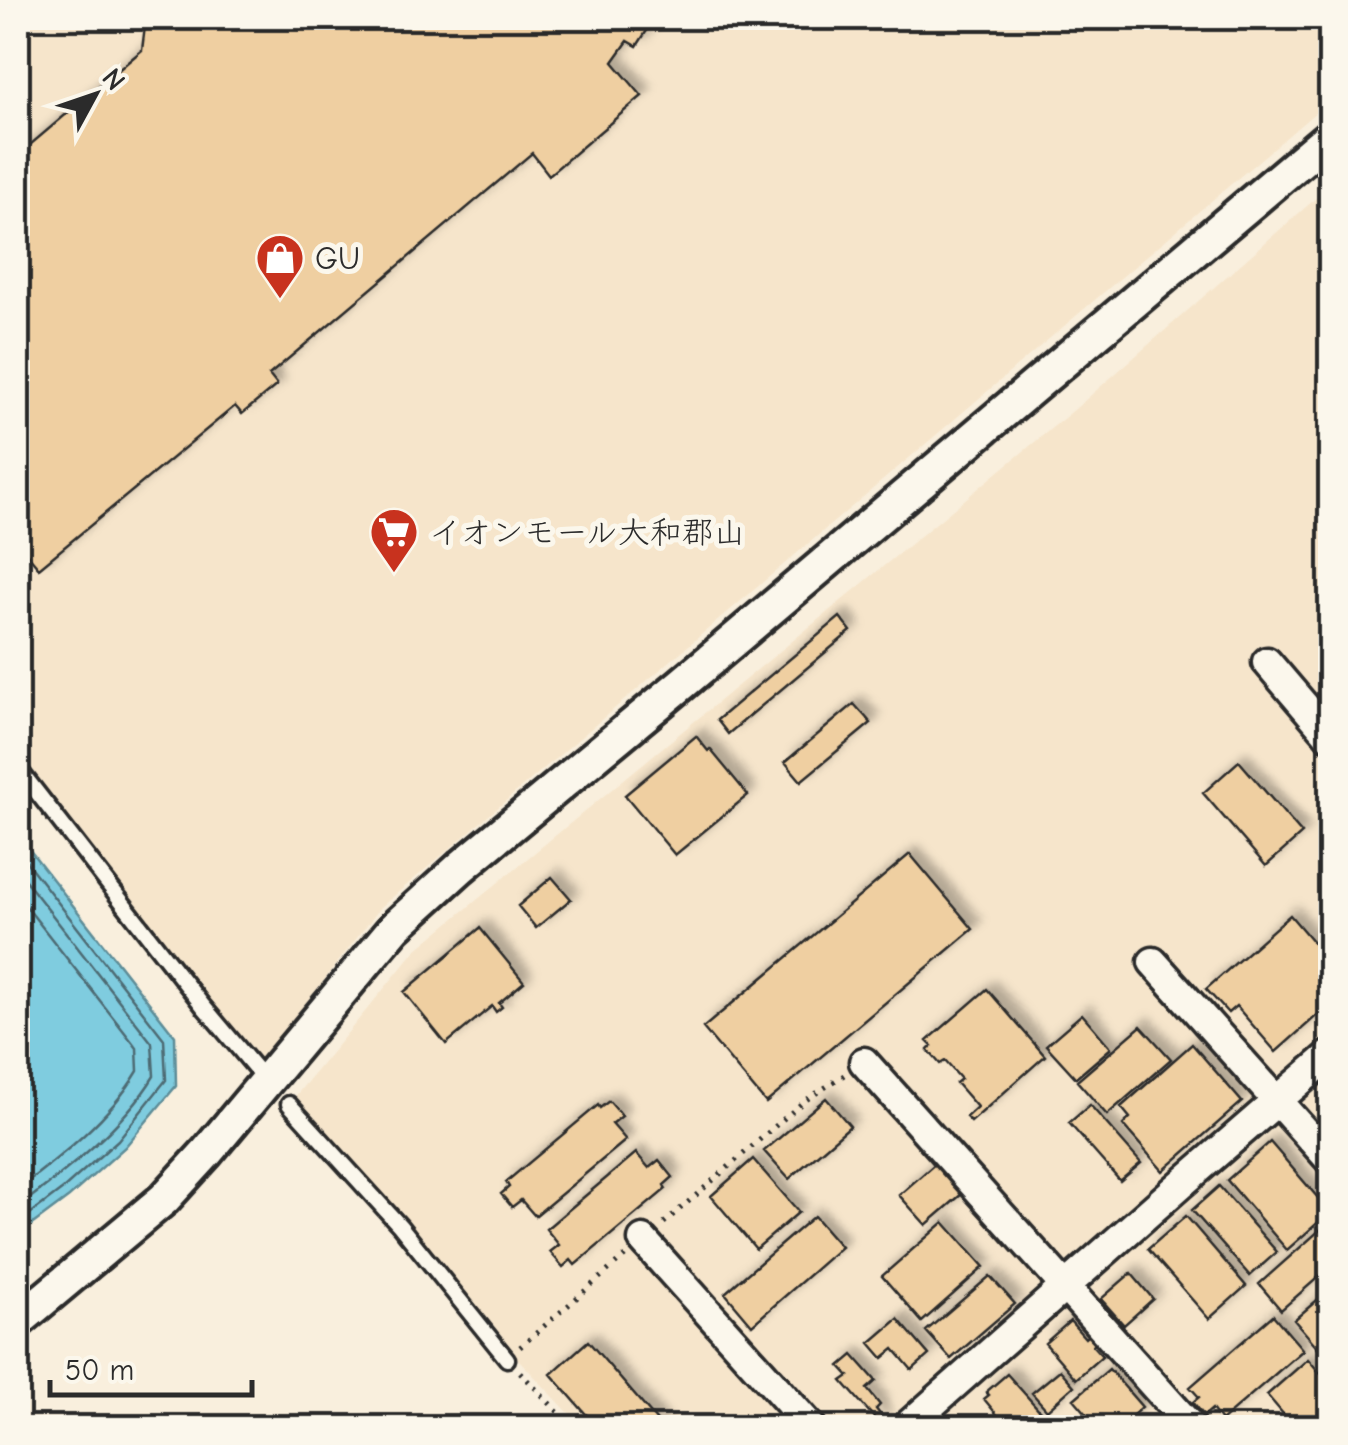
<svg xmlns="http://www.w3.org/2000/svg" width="1348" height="1445" font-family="'Comic Neue','Klee One',sans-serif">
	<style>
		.built { fill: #f6e5cb }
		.water { fill: #7fccdf; stroke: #5d8c97; stroke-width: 2.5 }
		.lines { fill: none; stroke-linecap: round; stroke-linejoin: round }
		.shore { stroke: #4d6b73; stroke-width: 2.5 }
		.building { fill: #efcfa1; stroke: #2b2b2b; stroke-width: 2.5; filter: url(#shadow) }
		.service-casing { stroke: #2b2b2b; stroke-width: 21 }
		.minor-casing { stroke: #2b2b2b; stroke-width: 35 }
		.tertiary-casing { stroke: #2b2b2b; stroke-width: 40 }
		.path { stroke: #2b2b2b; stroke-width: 5; stroke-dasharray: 2.5 8; stroke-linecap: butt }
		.service { stroke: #fbf7ec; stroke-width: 14 }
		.minor { stroke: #fbf7ec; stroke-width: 28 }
		.tertiary { stroke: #fbf7ec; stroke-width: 32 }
		.labels { text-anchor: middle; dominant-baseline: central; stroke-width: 10; stroke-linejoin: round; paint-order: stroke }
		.poi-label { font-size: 32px; fill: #2b2b2b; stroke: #fbf7ec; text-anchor: start }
	</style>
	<defs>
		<filter id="shadow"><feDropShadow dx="8" dy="-8" stdDeviation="5" flood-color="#0004"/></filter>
	</defs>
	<rect width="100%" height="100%" fill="#f9efdd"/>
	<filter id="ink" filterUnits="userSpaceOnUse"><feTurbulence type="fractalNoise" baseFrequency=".01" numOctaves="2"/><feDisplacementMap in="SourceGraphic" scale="20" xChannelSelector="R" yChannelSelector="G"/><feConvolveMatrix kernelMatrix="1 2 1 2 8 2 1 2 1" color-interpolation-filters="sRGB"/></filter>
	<g filter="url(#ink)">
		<path class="built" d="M18 18H1330V100L381 907 260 1062 207 1000 109 872 18 759Z
			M1330 186V1427H582L518 1359 293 1099 416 950 1075 409Z"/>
		<path class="water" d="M18 835 175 1036 176 1086 125 1147 69 1197 18 1235Z"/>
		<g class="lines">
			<path class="shore" d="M18 851 164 1039 166 1080 118 1140 63 1189 18 1223
				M18 871 152 1043 154 1076C124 1126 64 1173 18 1207
				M18 896 137 1048 138 1071C110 1118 61 1156 18 1189"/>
		</g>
		<path class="building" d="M146 18H655L637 46 628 41 613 62 642 96 549 175 532 153 269 375 277 385 242 414 235 406 39 568 18 543V155L142 50Z
			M840 617 851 631 728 734 717 720Z
			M854 704 871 723 801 781 785 762Z
			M696 736 708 751 710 749 748 795 675 855 625 795Z
			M1239 761 1302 834 1266 866 1203 793Z
			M910 854 973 929 766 1103 703 1028Z
			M552 877 571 899 536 928 518 906Z
			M1290 915 1330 962V1004L1276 1052 1236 1006 1228 1013 1206 989Z
			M480 928 524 982 499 1003 502 1007 496 1012 492 1006 446 1044 404 992Z
			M987 989 1045 1056 971 1122 966 1117 977 1107 956 1083 961 1079 945 1061 940 1064 928 1050 932 1046 927 1041Z
			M1082 1014 1111 1048 1076 1078 1046 1045Z
			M1141 1026 1171 1059 1107 1115 1077 1081Z
			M1192 1044 1242 1102 1163 1171 1123 1125 1130 1118 1121 1107Z
			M826 1098 850 1126 789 1179 764 1151Z
			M609 1101 622 1116 612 1124 626 1140 535 1216 521 1200 512 1207 501 1194 509 1187 506 1182 598 1105 600 1108Z
			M1090 1105 1141 1163 1120 1181 1069 1123Z
			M1270 1142 1330 1212 1287 1250 1227 1180Z
			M636 1153 649 1168 659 1160 673 1177 664 1185 666 1189 575 1265 571 1260 563 1267 550 1252 559 1245 546 1229Z
			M753 1159 799 1212 756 1249 711 1196Z
			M937 1162 963 1193 926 1225 899 1195Z
			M1219 1186 1277 1252 1250 1276 1192 1210Z
			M814 1216 841 1247 752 1325 725 1293Z
			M1186 1216 1246 1286 1209 1319 1148 1249Z
			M1330 1221V1267L1281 1310 1259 1284Z
			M944 1222 984 1267 922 1322 882 1276Z
			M1131 1273 1153 1299 1124 1325 1101 1299Z
			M990 1276 1015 1304 951 1359 926 1331Z
			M1330 1289V1341L1320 1350 1294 1320Z
			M1273 1315 1303 1350 1221 1421 1212 1409 1204 1416 1193 1402 1199 1397 1190 1387Z
			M898 1319 929 1355 912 1370 894 1349 883 1358 870 1343Z
			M1070 1321 1085 1338 1088 1335 1096 1343 1093 1346 1102 1356 1076 1379 1045 1343Z
			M588 1341 663 1428H598L551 1374Z
			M853 1355 876 1381 867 1389 880 1405 876 1409 883 1418 878 1422 842 1381 849 1376 840 1366Z
			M1308 1359 1330 1385V1428H1295L1267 1395Z
			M1109 1369 1142 1407 1119 1428H1099L1074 1399Z
			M1060 1370 1074 1386 1047 1410 1032 1393Z
			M1007 1374 1040 1411 1020 1428H1008L984 1399 989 1395 986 1392Z"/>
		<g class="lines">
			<g class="service-casing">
				<path id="service" d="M18 768 203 1006 256 1069
					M289 1104 400 1226 507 1359"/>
			</g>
			<g class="minor-casing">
				<path id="minor" d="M1267 662 1330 736
					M1153 962 1330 1160
					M864 1062 1192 1428
					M643 1240 812 1428
					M905 1428 1180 1185 1330 1055"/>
			</g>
			<g class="tertiary-casing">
				<path id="tertiary" d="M18 1321 164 1199 207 1152 395 927 461 867 683 683 1330 136"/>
			</g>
			<path class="path" d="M664 1223 803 1102 844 1075
				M520 1347 625 1256
				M520 1372 573 1428"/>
			<use href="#service" class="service"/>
			<use href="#minor" class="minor"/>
			<use href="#tertiary" class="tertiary"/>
		</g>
	</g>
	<defs>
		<g id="shop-pin" transform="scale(2.5)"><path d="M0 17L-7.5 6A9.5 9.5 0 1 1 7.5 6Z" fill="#c8321e" stroke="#fbf7ec"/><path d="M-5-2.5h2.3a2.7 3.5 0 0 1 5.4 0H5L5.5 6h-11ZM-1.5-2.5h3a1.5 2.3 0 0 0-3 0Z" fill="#fff"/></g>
		<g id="supermarket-pin" transform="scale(2.5)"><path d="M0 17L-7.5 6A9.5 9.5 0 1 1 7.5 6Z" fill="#c8321e" stroke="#fbf7ec"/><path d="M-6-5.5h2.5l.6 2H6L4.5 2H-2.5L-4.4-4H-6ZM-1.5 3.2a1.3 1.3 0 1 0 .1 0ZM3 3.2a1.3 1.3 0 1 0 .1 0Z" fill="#fff"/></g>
	</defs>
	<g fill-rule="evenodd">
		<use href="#shop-pin" x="280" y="258"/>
		<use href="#supermarket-pin" x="394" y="532"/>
	</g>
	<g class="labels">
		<g class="poi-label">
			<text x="315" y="258">GU</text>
			<text x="429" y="532">イオンモール大和郡山</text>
		</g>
	</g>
	<rect width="1348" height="1445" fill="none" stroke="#fbf7ec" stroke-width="60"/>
	<rect x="30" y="30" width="1288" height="1385" fill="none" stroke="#2b2b2b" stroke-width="4" filter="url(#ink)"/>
	<g transform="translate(95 95) rotate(50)" stroke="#fbf7ec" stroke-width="8" paint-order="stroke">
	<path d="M0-8L18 38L0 25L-18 38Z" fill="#2b2b2b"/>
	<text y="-15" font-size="28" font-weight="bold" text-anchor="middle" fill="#2b2b2b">N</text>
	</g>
	<path d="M50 1380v15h202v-15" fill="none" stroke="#2b2b2b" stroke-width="5"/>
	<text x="65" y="1380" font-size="30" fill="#2b2b2b" stroke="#fbf7ec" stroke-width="8" paint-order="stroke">50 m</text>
</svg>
